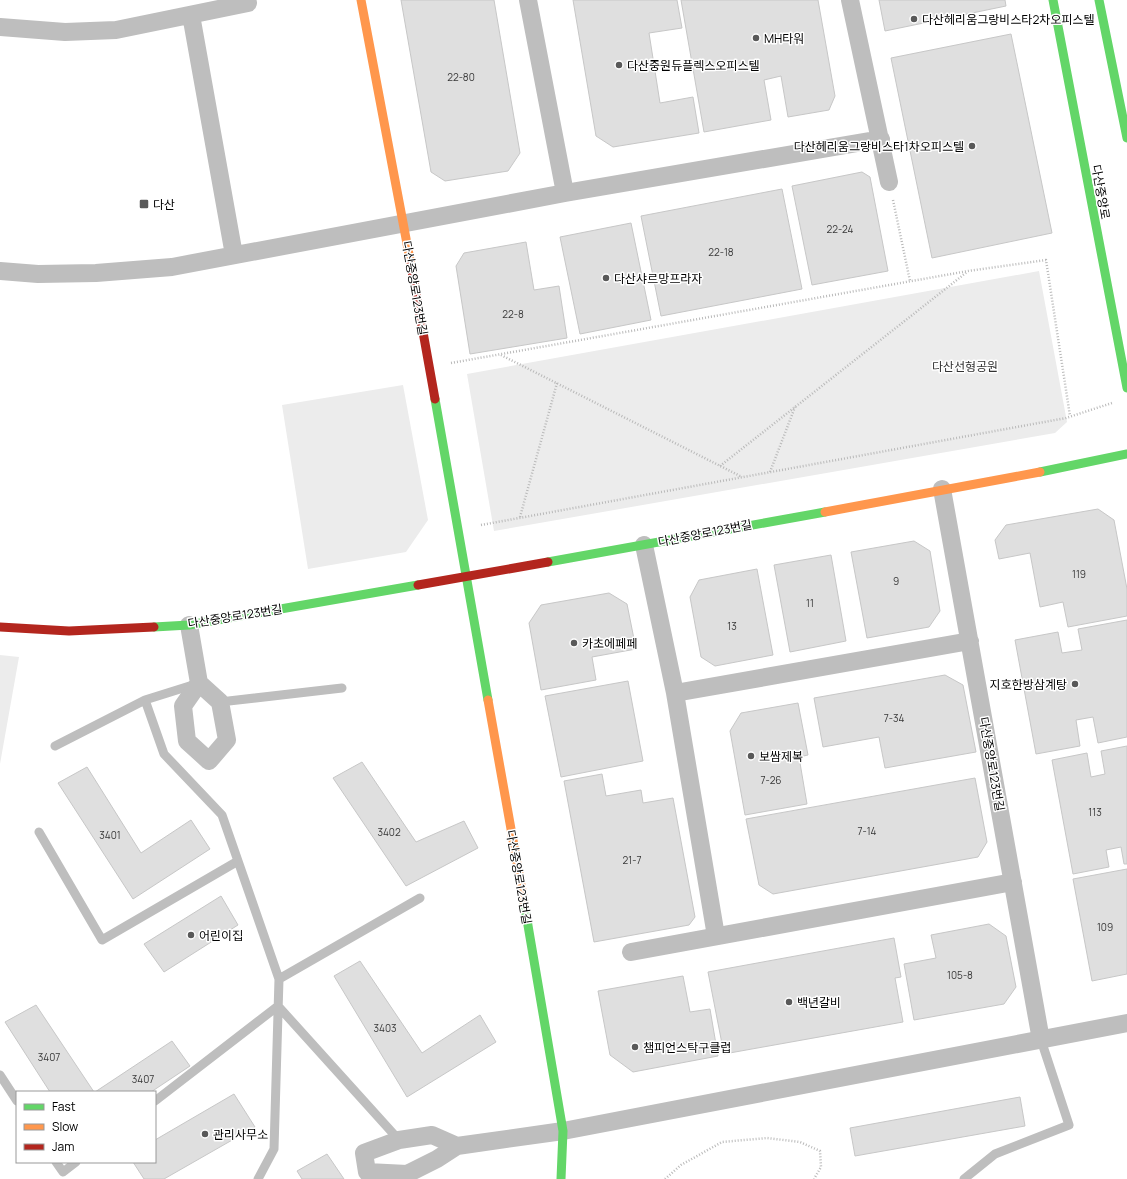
<svg xmlns="http://www.w3.org/2000/svg" width="1127" height="1179" font-family="Manrope,'Noto Sans KR',sans-serif">
	<style>
		.green { fill: #ececec }
		.building { fill: #dfdfdf; stroke: #c7c7c7 }
		.lines { fill: none; stroke-linecap: round; stroke-linejoin: round }
		.path { stroke: #b9b9b9; stroke-width: 2.5; stroke-dasharray: 1 2; stroke-linecap: butt }
		.lane { stroke: #bebebe; stroke-width: 9 }
		.street { stroke: #bebebe; stroke-width: 18 }
		.fast { stroke: #63d668; stroke-width: 9 }
		.slow { stroke: #ff974d; stroke-width: 9 }
		.jam { stroke: #b3261e; stroke-width: 9 }
		.poi-dot { fill: #595959; stroke: #fff; stroke-width: 1.5 }
		.labels { text-anchor: middle; dominant-baseline: central; stroke-width: 3; stroke-linejoin: round; paint-order: stroke }
		.number-label { font-size: 10px; fill: #383838 }
		.poi-label { font-size: 12px; fill: #000; stroke: #fff; text-anchor: start }
		.street-label { font-size: 12px; fill: #000; stroke: #fff }
		.park-label { font-size: 12px; fill: #333; stroke: #fff }
	</style>
	<rect width="100%" height="100%" fill="#fff"/>
	<path class="green" d="M1039 271 1067 422 1055 433 494 531 467 374Z
		M403 385 428 520 406 552 308 569 282 405Z
		M0 655 19 657 0 764Z"/>
	<path class="building" d="M401 0H494L520 153 508 171 445 181 431 172Z
		M573 0H677L682 28 649 33 660 103 693 97 699 133 613 147 596 136Z
		M681 0H818L835 96 829 110 788 117 781 76 764 80 771 120 704 132Z
		M879 0H1005L1006 6 885 31Z
		M1011 34 1052 233 932 258 891 58Z
		M862 172 870 177 888 271 812 285 792 186Z
		M782 189 802 289 661 316 641 216Z
		M631 223 651 320 580 334 560 237Z
		M526 242 534 290 559 286 567 338 470 354 456 266 464 253Z
		M1098 509 1114 520 1127 589V616L1068 627 1063 602 1040 607 1030 553 999 559 995 540 1006 525Z
		M914 541 930 551 940 611 929 627 867 638 851 552Z
		M831 555 846 641 790 652 774 565Z
		M757 569 773 655 715 666 701 657 690 597 699 580Z
		M609 593 627 604 636 649 592 657 596 680 541 690 529 623 541 605Z
		M1127 620V737L1098 743 1093 717 1076 720 1080 746 1036 754 1015 640 1058 632 1062 653 1082 650 1078 629Z
		M945 675 963 685 976 752 885 768 879 737 823 747 814 698Z
		M628 681 643 761 561 777 545 696Z
		M798 703 808 755 799 757 807 804 745 815 730 731 741 713Z
		M1127 746V864H1124L1121 847 1106 850 1109 867 1073 874 1052 760 1087 753 1091 777 1105 774 1101 751Z
		M362 762 416 842 464 821 478 848 406 886 333 778Z
		M87 767 141 853 191 820 210 849 133 899 58 783Z
		M602 774 606 796 641 790 643 803 673 798 695 917 689 925 594 942 564 781Z
		M975 778 987 842 978 857 773 894 759 885 746 819Z
		M1127 869V974L1092 981 1073 879Z
		M221 896 238 925 164 972 144 944Z
		M989 924 1006 936 1016 987 1004 1004 914 1020 904 964 936 958 931 935Z
		M894 938 901 977 895 978 903 1022 724 1054 708 972Z
		M360 961 422 1053 480 1015 496 1042 407 1097 334 976Z
		M683 976 690 1012 710 1009 718 1056 633 1072 610 1055 598 991Z
		M36 1005 94 1092H50L5 1022Z
		M172 1041 190 1066 151 1092H95Z
		M234 1094 255 1127 164 1179H144L133 1162H155V1140Z
		M1020 1097 1025 1126 855 1156 850 1128Z
		M327 1154 344 1179H302L297 1171Z"/>
	<g class="lines">
		<path class="path" d="M893 200 910 281
			M501 355 742 477
			M451 363 968 271 1046 260 1070 416
			M720 466 967 272
			M770 472 795 407
			M520 517 557 383
			M481 525 1066 418 1112 403
			M665 1179 681 1165 722 1142 767 1138 800 1142 820 1151 821 1167 814 1179"/>
		<path class="lane" d="M196 684 145 700 164 754 222 815 279 979 274 1149 258 1179
			M220 702 342 688
			M55 746 145 700
			M39 832 102 940 238 861
			M279 979 420 898
			M0 1075 17 1101
			M155 1101 278 1006 399 1140
			M56 1162 63 1172 76 1162
			M964 1179 995 1154 1069 1125 1041 1040"/>
		<path class="street" d="M528 0 565 193
			M850 0 889 182
			M191 15 234 255
			M0 27 65 32 116 30 248 3
			M0 271 38 274 96 273 172 267 565 193 881 139
			M942 489 1041 1040
			M644 545 675 693 716 936
			M189 625 199 683 220 702 227 740 209 761 187 741 183 706 199 683
			M675 693 970 641
			M631 952 1013 882
			M457 1146 432 1135 399 1140 364 1153 367 1172 407 1174 437 1159 457 1146 563 1131 1127 1023"/>
		<path class="fast" d="M1053 0 1127 388
			M1099 0 1127 138
			M435 399 488 700
			M1040 472 1127 454
			M548 562 825 512
			M154 627 189 625 418 585
			M524 902 563 1131 561 1179"/>
		<path class="slow" d="M361 0 411 265
			M825 512 1040 472
			M488 700 524 902"/>
		<path class="jam" d="M411 265 435 399
			M418 585 548 562
			M0 627 69 631 154 627"/>
	</g>
	<g class="poi-dot">
		<circle cx="914" cy="19" r="4"/>
		<circle cx="756" cy="38" r="4"/>
		<circle cx="619" cy="65" r="4"/>
		<circle cx="972" cy="146" r="4"/>
		<rect x="139" y="199" width="10" height="10" rx="2"/>
		<circle cx="606" cy="278" r="4"/>
		<circle cx="574" cy="643" r="4"/>
		<circle cx="1075" cy="684" r="4"/>
		<circle cx="751" cy="756" r="4"/>
		<circle cx="191" cy="935" r="4"/>
		<circle cx="789" cy="1002" r="4"/>
		<circle cx="635" cy="1047" r="4"/>
		<circle cx="205" cy="1134" r="4"/>
	</g>
	<g class="labels">
		<g class="number-label">
			<text x="461" y="77">22-80</text>
			<text x="840" y="229">22-24</text>
			<text x="721" y="252">22-18</text>
			<text x="513" y="314">22-8</text>
			<text x="1079" y="574">119</text>
			<text x="896" y="581">9</text>
			<text x="810" y="603">11</text>
			<text x="732" y="626">13</text>
			<text x="894" y="718">7-34</text>
			<text x="771" y="780">7-26</text>
			<text x="1095" y="812">113</text>
			<text x="867" y="831">7-14</text>
			<text x="389" y="832">3402</text>
			<text x="110" y="835">3401</text>
			<text x="632" y="860">21-7</text>
			<text x="1105" y="927">109</text>
			<text x="960" y="975">105-8</text>
			<text x="385" y="1028">3403</text>
			<text x="49" y="1057">3407</text>
			<text x="143" y="1079">3407</text>
		</g>
		<g class="poi-label">
			<text x="922" y="19">다산헤리움그랑비스타2차오피스텔</text>
			<text x="764" y="38">MH타워</text>
			<text x="627" y="65">다산중원듀플렉스오피스텔</text>
			<text x="964" y="146" text-anchor="end">다산헤리움그랑비스타1차오피스텔</text>
			<text x="153" y="204">다산</text>
			<text x="614" y="278">다산샤르망프라자</text>
			<text x="582" y="643">카초에페페</text>
			<text x="1067" y="684" text-anchor="end">지호한방삼계탕</text>
			<text x="759" y="756">보쌈제복</text>
			<text x="199" y="935">어린이집</text>
			<text x="797" y="1002">백년갈비</text>
			<text x="643" y="1047">챔피언스탁구클럽</text>
			<text x="213" y="1134">관리사무소</text>
		</g>
		<g class="street-label">
			<text transform="translate(1101 192) rotate(80)">다산중앙로</text>
			<text transform="translate(415 288) rotate(80)">다산중앙로123번길</text>
			<text transform="translate(705 533) rotate(-11)">다산중앙로123번길</text>
			<text transform="translate(235 616) rotate(-9)">다산중앙로123번길</text>
			<text transform="translate(992 764) rotate(80)">다산중앙로123번길</text>
			<text transform="translate(519 877) rotate(80)">다산중앙로123번길</text>
		</g>
		<g class="park-label">
			<text x="965" y="366">다산선형공원</text>
		</g>
	</g>
	<rect x="16" y="1091" width="140" height="72" fill="#ffffff" stroke="#999999"/>
	<rect x="24" y="1104" width="20" height="6" fill="#63d668" stroke="#999999"/>
	<text x="52" y="1111" font-size="12" fill="#000000">Fast</text>
	<rect x="24" y="1124" width="20" height="6" fill="#ff974d" stroke="#999999"/>
	<text x="52" y="1131" font-size="12" fill="#000000">Slow</text>
	<rect x="24" y="1144" width="20" height="6" fill="#b3261e" stroke="#999999"/>
	<text x="52" y="1151" font-size="12" fill="#000000">Jam</text>
</svg>
